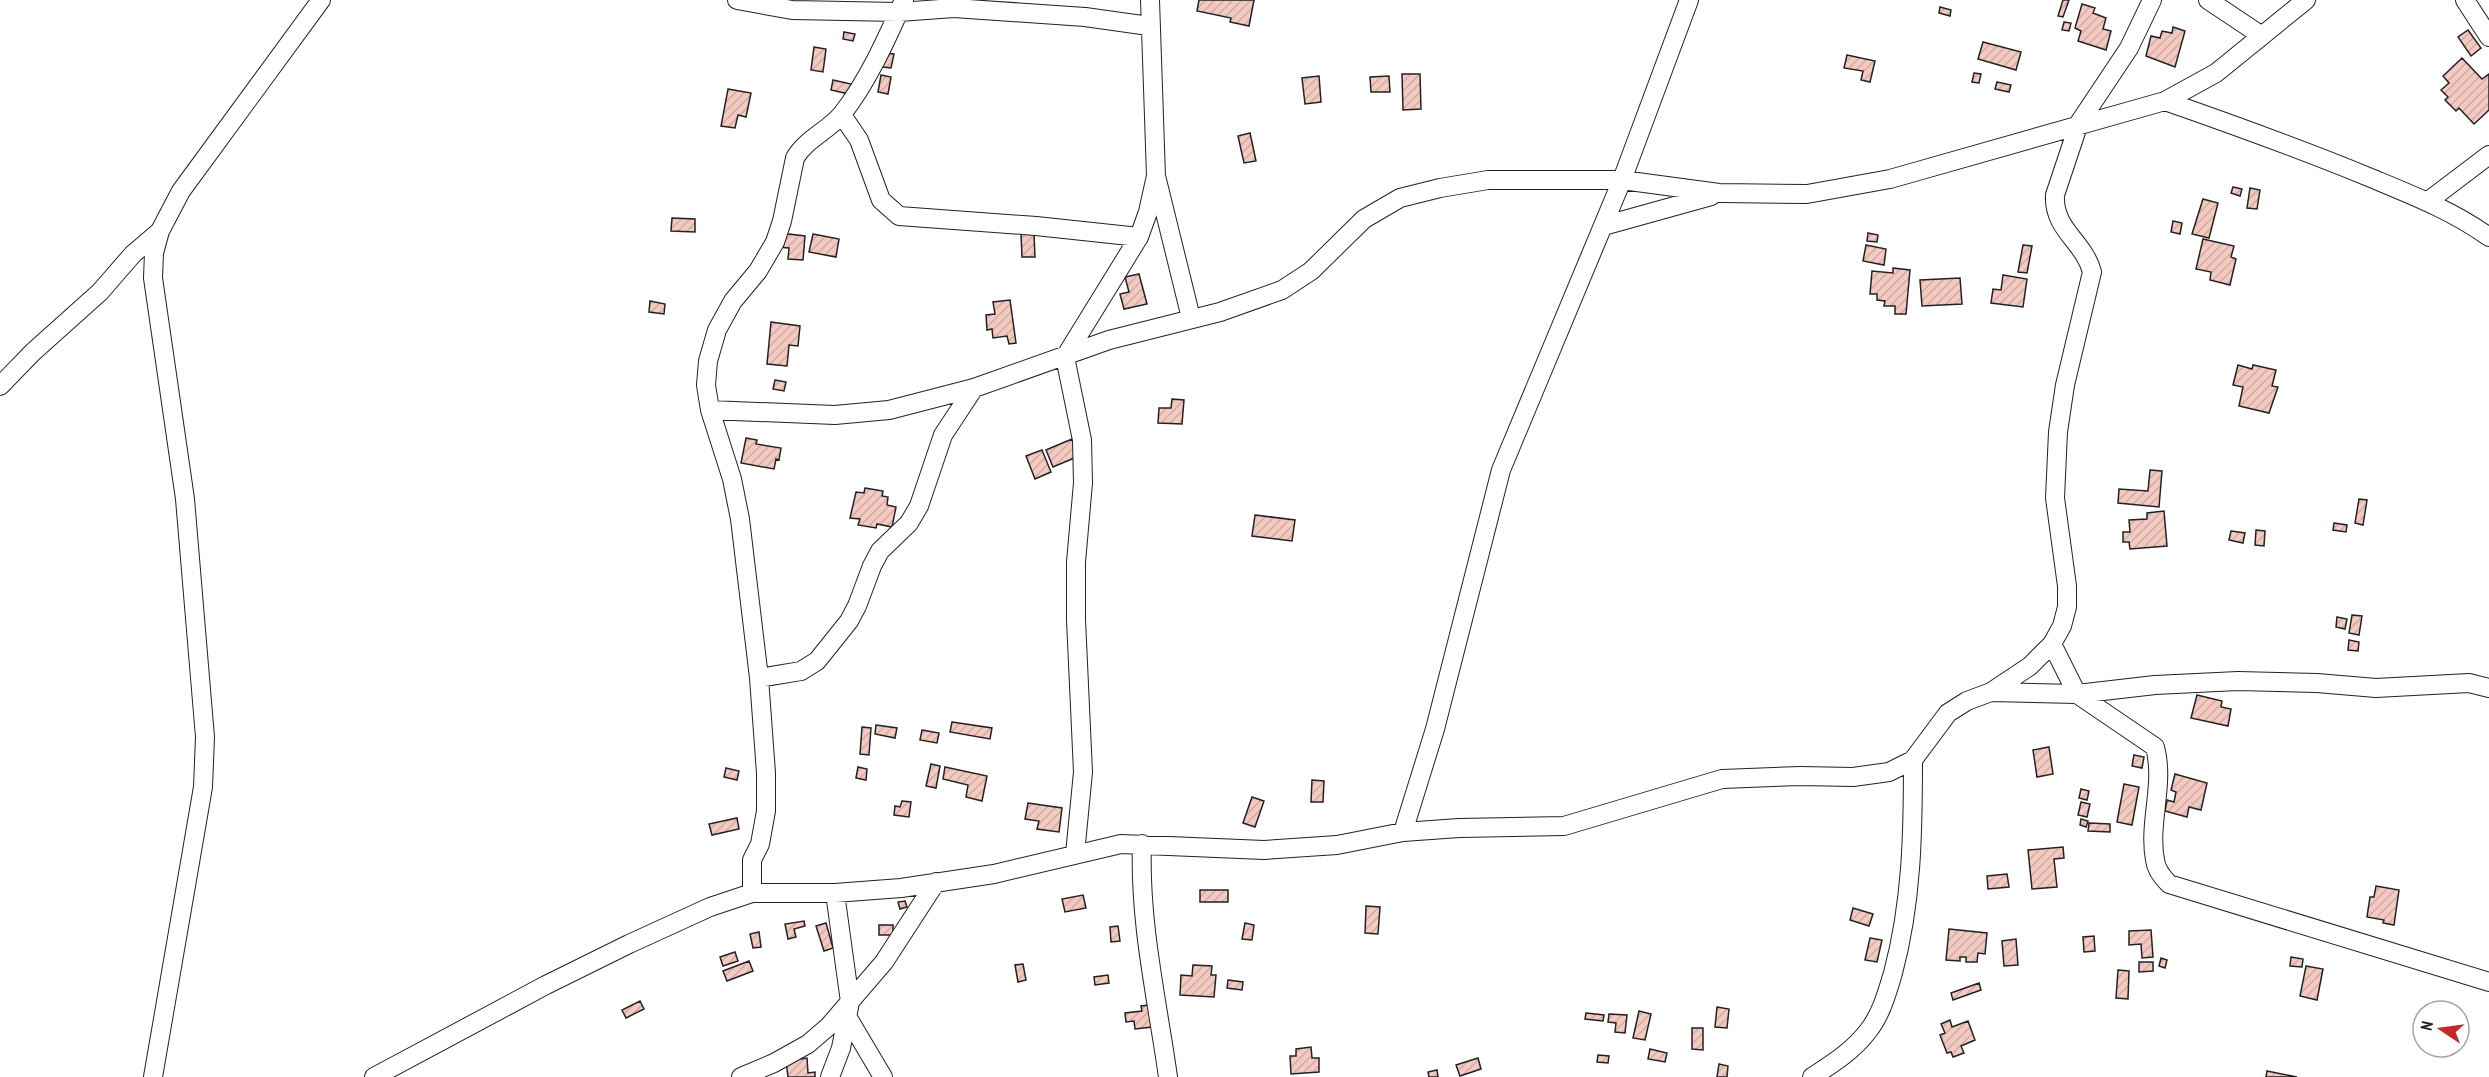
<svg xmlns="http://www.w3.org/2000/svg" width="2489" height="1077" font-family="'PT Sans Narrow',sans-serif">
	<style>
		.building { fill: url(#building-hatch); stroke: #222; stroke-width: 1.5 }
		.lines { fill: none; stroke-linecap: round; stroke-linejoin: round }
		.minor-casing { stroke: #222; stroke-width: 20 }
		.minor { stroke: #fff; stroke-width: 18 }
	</style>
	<defs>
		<pattern id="building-hatch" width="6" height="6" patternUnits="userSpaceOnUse" patternTransform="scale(1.5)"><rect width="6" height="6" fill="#f3c9c0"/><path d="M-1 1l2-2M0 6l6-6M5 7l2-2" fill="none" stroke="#d0aca5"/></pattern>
	</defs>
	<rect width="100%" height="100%" fill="#fff"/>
	<path class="building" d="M1199 0H1254L1249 26 1230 22 1231 18 1197 11Z
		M2063 0H2069L2063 17 2058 16Z
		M2082 4 2095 8 2093 13 2106 18 2103 29 2111 31 2106 50 2078 41 2081 31 2075 28Z
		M1940 7 1951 10 1950 16 1939 13Z
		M2064 22 2071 23 2069 31 2062 30Z
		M2173 27 2185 31 2175 67 2146 56 2151 36 2160 38 2162 31 2172 33Z
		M2468 30 2481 48 2471 56 2458 37Z
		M844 32 855 34 853 41 843 39Z
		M1983 42 2021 52 2016 70 1978 59Z
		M814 47 826 49 823 72 811 70Z
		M885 53 894 54 891 68 883 67Z
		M1847 55 1875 61 1870 82 1861 80 1863 71 1844 68Z
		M2462 58 2482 79 2489 74V110L2474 124 2459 108 2456 111 2445 100 2448 97 2441 90 2449 83 2443 76Z
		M1974 73 1981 74 1979 83 1972 82Z
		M1402 74H1420L1421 109 1403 110Z
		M881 75 891 77 888 94 878 92Z
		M1319 76 1321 102 1305 104 1302 78Z
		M1389 76 1390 92H1371L1370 77Z
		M833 80 851 84 849 94 831 90Z
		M1997 82 2011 85 2009 92 1995 89Z
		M728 89 751 93 746 117 738 115 735 128 721 126Z
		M1250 133 1256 161 1244 163 1238 136Z
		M2233 187 2242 189 2240 196 2231 193Z
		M2250 188 2260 190 2257 209 2247 208Z
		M2203 199 2218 203 2209 238 2192 234Z
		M672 218 695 219V232L671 231Z
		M2173 221 2182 223 2180 234 2171 232Z
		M780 233 805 236 803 260 788 259 789 248 778 247Z
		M1868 233 1878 235 1877 242 1867 241Z
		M813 234 839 239 836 257 809 252Z
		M1021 234H1034L1035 257H1022Z
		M2203 239 2234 246 2231 257 2236 259 2230 285 2210 280 2211 272 2196 269Z
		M1866 245 1886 249 1884 265 1863 261Z
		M2023 245 2032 246 2027 273 2018 272Z
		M1893 268 1910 270 1906 314H1895V306H1884L1885 301 1877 300V294H1870L1872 271 1893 273Z
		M1139 274 1147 304 1124 309 1120 294 1129 292 1125 277Z
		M2003 275 2027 279 2023 307 1991 303 1993 289 2001 290Z
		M1960 278 1962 304 1922 306 1920 280Z
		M1010 300 1016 343 1009 344 1007 336 993 338 992 329 987 330 986 315 995 314 993 302Z
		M650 301 665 304 664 314 649 312Z
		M771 322 800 326 798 346 789 345 787 366 767 364Z
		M2238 365 2252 369 2253 365 2276 370 2272 386 2278 387 2269 413 2239 406 2243 387 2233 385Z
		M775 380 786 382 784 391 773 389Z
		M1172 399 1184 400 1182 424 1158 423 1159 408H1171Z
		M746 438 757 440 756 444 781 448 779 460 776 459 774 469 741 463Z
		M1072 439 1079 456 1053 467 1046 450Z
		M1042 450 1051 472 1035 479 1026 456Z
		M2150 470 2162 471 2159 507 2118 503 2119 489 2148 491Z
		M865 488 883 491 882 496 888 497 887 505 896 507 892 527 877 524 876 528 858 525 860 519 850 518 856 492 864 493Z
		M2359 499 2367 500 2363 525 2355 523Z
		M2164 511 2167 546 2130 549 2129 542H2123V532H2130L2129 520 2147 519V513Z
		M1255 515 1295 520 1292 541 1252 536Z
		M2334 523 2347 525 2346 532 2333 530Z
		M2256 530 2265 531 2264 546 2255 545Z
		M2231 531 2245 533 2243 543 2229 540Z
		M2352 615 2362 616 2359 635 2349 633Z
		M2337 617 2347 619 2345 629 2336 627Z
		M2349 640 2359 642 2358 651 2348 650Z
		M2197 695 2222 701 2221 707 2231 709 2228 726 2191 718Z
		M952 722 992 728 990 739 950 732Z
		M876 725 897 728 895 738 875 734Z
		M862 727 871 728 869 755 860 754Z
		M922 730 939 733 937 743 920 740Z
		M2049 747 2053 774 2037 777 2033 750Z
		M2134 755 2144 757 2142 768 2132 766Z
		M931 764 940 766 936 788 926 786Z
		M858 767 867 769 866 780 856 778Z
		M945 767 987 776 982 801 966 797 968 785 943 779Z
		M726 768 739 771 737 780 724 777Z
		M2175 774 2207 783 2201 810 2189 807 2187 817 2165 811 2167 800 2174 802 2176 792 2171 790Z
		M1312 780 1324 781 1323 802H1311Z
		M2124 784 2139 787 2132 825 2117 822Z
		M2081 789 2089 791 2087 800 2079 798Z
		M1252 797 1264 801 1255 827 1243 823Z
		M902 801 911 802 909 817 894 815 895 806 900 807Z
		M2081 802 2090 804 2087 817 2078 815Z
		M1028 803 1062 808 1059 832 1037 829 1039 821 1025 819Z
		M737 818 739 829 712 835 709 824Z
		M2081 819 2088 821 2086 827 2080 825Z
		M2089 823 2110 824V832L2088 831Z
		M2063 847 2064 858 2054 859 2057 887 2032 889 2028 850Z
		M2007 874 2009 887 1988 889 1987 876Z
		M2376 886 2399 890 2394 925 2383 923 2384 920 2367 917 2370 897H2374Z
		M1200 890H1228V902H1200Z
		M1083 895 1086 908 1065 912 1062 899Z
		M905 901 907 907 900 909 898 902Z
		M1366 906 1380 907 1378 934 1365 933Z
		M1853 908 1873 914 1869 926 1850 920Z
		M804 921 805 926 794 929 796 937 788 939 785 924Z
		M826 923 833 948 824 951 816 926Z
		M1245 923 1254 925 1252 940 1242 939Z
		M879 925H893V935H879Z
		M1118 926 1120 941 1111 942 1110 927Z
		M1949 929 1987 933 1985 954 1978 953 1977 962H1966V957H1960V961L1946 960Z
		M2151 930 2153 957 2142 958 2141 944 2129 945V931Z
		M759 932 761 947 753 948 750 934Z
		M2094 936 2095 951 2084 952 2083 937Z
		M1870 938 1882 940 1877 962 1865 960Z
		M2016 939 2018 965 2004 966 2002 941Z
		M735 952 738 961 723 966 720 957Z
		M2291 957 2303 959 2302 967 2290 966Z
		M2161 958 2167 960 2165 968 2159 966Z
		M749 961 753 971 727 981 723 971Z
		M2139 962H2153V971L2139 972Z
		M1023 964 1026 980 1018 982 1015 965Z
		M1193 965 1212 966 1211 975H1216L1214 997 1180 995 1181 975 1192 976Z
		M2306 966 2323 969 2317 1000 2300 996Z
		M2118 970 2129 971 2128 999 2116 998Z
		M1108 975 1109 983 1095 985 1094 977Z
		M1228 980 1243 982 1242 990 1227 988Z
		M1979 983 1981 990 1953 1000 1951 993Z
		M640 1001 644 1009 626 1018 622 1010Z
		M1149 1005 1152 1027 1135 1029 1134 1021 1126 1022 1125 1013 1142 1011 1141 1006Z
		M1717 1007 1729 1009 1727 1028 1715 1027Z
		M1639 1011 1651 1014 1645 1040 1633 1038Z
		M1586 1013 1604 1015 1603 1021 1585 1019Z
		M1609 1014 1627 1015 1625 1033 1615 1032 1616 1023 1608 1022Z
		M1950 1020 1952 1027 1968 1021 1975 1040 1961 1046 1964 1053 1953 1057 1951 1052 1947 1053 1940 1035 1945 1033 1941 1024Z
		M1692 1028H1703V1050L1692 1049Z
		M1311 1047 1312 1058H1319V1072L1291 1074 1290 1056H1296V1049Z
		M1650 1049 1667 1053 1665 1062 1648 1059Z
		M1598 1055 1609 1056 1608 1063 1597 1062Z
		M807 1058 808 1073 815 1072V1077H788L786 1061Z
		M1478 1058 1481 1069 1460 1076 1456 1065Z
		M1719 1064 1728 1066 1727 1077H1717Z
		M1437 1070 1438 1077H1429L1428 1072Z
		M2267 1071 2297 1077H2266Z"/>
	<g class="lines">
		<g class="minor-casing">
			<path id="minor" d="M737 0 792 10 899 12 954 8 1085 17 1149 26
				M1150 0 1156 176 1191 318
				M2208 0 2262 36
				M2465 0 2489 37
				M2165 101C2234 125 2303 150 2371 178 2412 195 2453 211 2489 237
				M842 115 859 140 881 200 899 216 1036 226 1139 237
				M2427 202 2489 155
				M1603 226 1711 196
				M0 386 33 352 100 292 133 254 160 231
				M710 410 835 415 889 410 974 388 1109 340 1220 312 1282 290 1311 271 1364 219 1400 198 1440 188 1488 180H1622L1719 193 1807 194 1890 179 2165 101 2216 73 2306 0
				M2052 644 2077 694 2155 747C2165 784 2148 823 2155 860 2156 870 2163 878 2169 884L2489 982
				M759 678 801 671 817 661 849 621 857 606 872 566 880 551 909 523 919 506 943 435 974 388
				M1991 692 2077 694 2155 685 2238 681 2317 683 2376 688 2469 683 2489 688
				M1403 832 1435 729 1501 470 1622 180 1689 0
				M1142 844C1139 922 1157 999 1168 1077
				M1075 854 1083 772 1076 620V562L1083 483 1082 440 1065 357 1139 237 1148 212 1156 176
				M752 893V860L760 844 766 811V773L759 678 740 519 732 479 710 410 706 385 708 361 717 330 733 301 758 271 775 242 782 221 795 158C806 139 828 131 842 114 868 81 887 38 904 0
				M848 1018 883 1077
				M153 1077 203 787 205 737 185 499 153 278 154 253 160 231 181 191 321 0
				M374 1077 546 985 629 944 710 907 752 893H835L901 888 994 874 1121 844 1264 850 1337 845 1403 832 1459 828 1564 826 1722 779 1800 776 1853 777 1889 772 1913 760 1948 713 1967 701 1991 692 2030 666 2052 644 2062 626 2067 607V586L2055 498 2058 432 2065 385 2092 272C2084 241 2053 230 2055 195L2079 123 2129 48 2152 0
				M741 1077 774 1063 808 1044 829 1026 884 962 936 882
				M830 1077 841 1048 850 1002 835 893
				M1812 1077C1832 1064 1853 1051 1868 1031 1881 1015 1887 993 1893 973 1912 902 1913 833 1913 760"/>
		</g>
		<use href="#minor" class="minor"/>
	</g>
	<g transform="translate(2441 1029) rotate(283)"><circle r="28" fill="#ffffff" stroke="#a7a7a7" stroke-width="1.5"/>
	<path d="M0-4.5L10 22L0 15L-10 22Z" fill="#c62828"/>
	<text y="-9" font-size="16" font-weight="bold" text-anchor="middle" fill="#222222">N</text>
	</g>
</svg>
